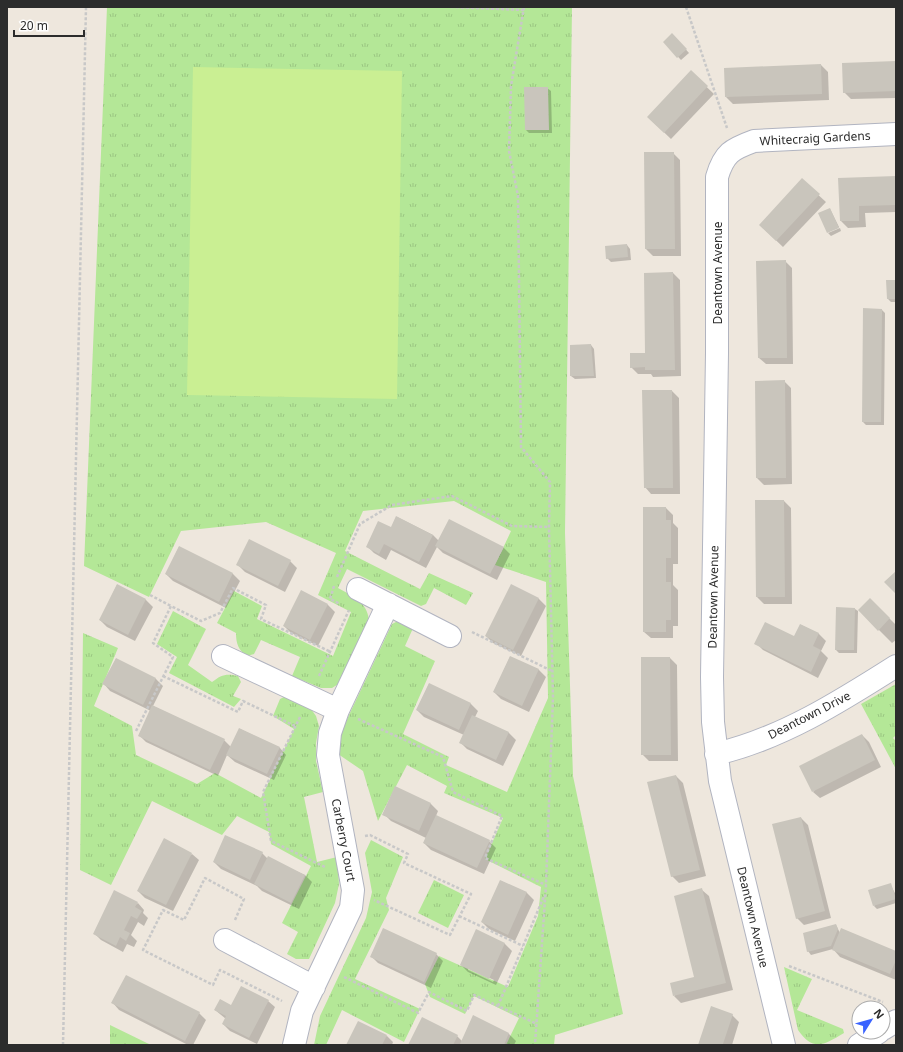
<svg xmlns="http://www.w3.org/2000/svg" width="903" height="1052" font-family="'Noto Sans',sans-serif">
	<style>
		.grass { fill: url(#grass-tufts) }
		.pitch { fill: #caef93 }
		.shadow { fill: #0003; fill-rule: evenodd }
		.building { fill: #c9c5bc }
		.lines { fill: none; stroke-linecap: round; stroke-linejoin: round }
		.minor-casing { stroke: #b1b4c0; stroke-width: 24 }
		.path { stroke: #c8c8c8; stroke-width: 2.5; stroke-dasharray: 3 2; stroke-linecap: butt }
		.minor { stroke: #fff; stroke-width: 22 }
		.labels { text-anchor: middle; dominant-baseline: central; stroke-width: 3; stroke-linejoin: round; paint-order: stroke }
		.street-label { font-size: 12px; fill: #2c2c2c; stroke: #fff }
	</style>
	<defs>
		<pattern id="grass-tufts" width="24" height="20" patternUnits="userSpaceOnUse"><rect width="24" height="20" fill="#b4e797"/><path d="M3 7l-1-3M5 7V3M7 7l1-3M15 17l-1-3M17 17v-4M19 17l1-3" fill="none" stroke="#9bc682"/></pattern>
	</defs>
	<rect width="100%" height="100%" fill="#eee7dd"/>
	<path class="grass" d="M107 7H572L565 533 573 776 623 1014 555 1035 554 1045H506L519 1018 474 996 465 1014 430 997 425 984 439 956 508 987 538 916 541 887 485 859 503 818 444 793 447 786 407 765 378 821 363 771 338 754 341 732 392 624 398 621 414 626 405 646 435 661 403 734 449 757 446 765 507 792 548 698 546 582 495 565 511 531 454 501 363 511 345 551 420 589 429 573 473 593 466 605 434 588 426 604 421 606 347 569 338 588C353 596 367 602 369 620L340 683 332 688H321L292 676 300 657 261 640 254 654 247 656C238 650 236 643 236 633L217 623 234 591 262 606 257 619 333 656 351 612 318 595 336 553 266 522 181 531 149 597 84 566Z
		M173 611 206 629 188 665 212 682C221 675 226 673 238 676L241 682 233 696 241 699 234 707 169 673 177 657 157 644Z
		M83 633 118 648 94 706 132 726 136 755 197 784 215 773 261 798 294 729 273 716 280 699 286 696 311 709 316 716 319 726 316 743V761L323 792 304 797 317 862 337 857 339 884 335 903 309 959H296L287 954 298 932 282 923 311 866 271 844 269 832 237 816 222 835 152 801 111 885 80 870Z
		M896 684V735L893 738 896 741V769L861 704Z
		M371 840 403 857 386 898 389 910 355 979 420 1009 404 1042 342 1010 326 1045H314L320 1016 366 918 372 892 365 853Z
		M434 880 464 895 448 928 418 913Z
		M784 967 812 979 797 1010 843 1029 844 1033C824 1045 813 1052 798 1030Z
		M110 1025 151 1045H110Z"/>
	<path class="pitch" d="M193 67 402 71 397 399 187 395Z"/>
	<path class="shadow" d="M672 34 689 53 681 60 664 42Z
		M896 62V98L851 99 844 92Z
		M821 65 828 72 829 100 733 104 726 97Z
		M691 72 714 94 671 139 648 117Z
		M547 88 551 91 552 133H529L526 130Z
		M645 153H673L680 160 681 256H653L646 249Z
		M896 177V212L865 213 866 227 848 228 841 221 839 179Z
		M802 180 826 202 783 247 760 225Z
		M830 209 839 227 828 232Z
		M840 228 841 231 831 236 828 233Z
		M627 245 630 249 631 260 611 262 607 258Z
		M785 261 792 268 793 364H766L759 358Z
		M673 273 680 280 681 376 653 377 651 374H638L631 367 646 354 645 274Z
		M896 281V302H891L888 299Z
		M882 310 885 313 884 425H866L863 422Z
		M591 345 594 349 596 378 575 379 571 376Z
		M784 381 791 388 792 484 764 485 757 478Z
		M672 391 679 398 680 494H651L645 487Z
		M784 501 791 508 792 604H764L757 597Z
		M666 508 673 515V523L678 528V564H673V585L678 590V626H673V638H651L644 632Z
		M397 517 433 535 439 541 503 547 510 554 497 580 443 553 437 547 426 568 391 550 386 560 374 553 367 546 391 529Z
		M179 547 233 574 240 581 226 608 173 581 166 574Z
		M290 561 297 568 285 592 245 572 238 565Z
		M117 585 146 600 153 607 135 641 107 627 100 620Z
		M511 586 539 599 546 606 521 656 493 643 486 636Z
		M301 592 328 605 335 612 318 646 291 633 284 626Z
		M870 599 896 625V640L892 643 859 610Z
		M855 609 858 611 857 653H839L836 650Z
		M801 625 819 634 826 641 821 651 828 658 818 678 763 650 756 643 794 638Z
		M510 657 539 670 546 677 529 712 501 699 494 692Z
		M670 658 677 665 678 761H649L642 754Z
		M116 659 156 679 163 686 153 706 224 740 231 747 240 729 280 748 286 755 274 780 235 762 227 755 218 776 146 742 139 735 151 711 110 691 104 684Z
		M429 684 471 704 478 711 475 717 509 733 516 740 503 766 467 749 460 742 464 735 424 717 417 710Z
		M862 735 869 742 881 767 820 798 813 792Z
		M676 776 683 783 706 876 679 883 672 876Z
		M396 788 431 804 438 811 436 816 489 841 496 848 484 874 431 850 424 843 426 838 391 821 384 814Z
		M801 818 808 825 831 918 804 925 797 918Z
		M262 853 268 859 305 875 312 882 299 909 262 891 257 886 221 869 214 862Z
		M192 854 199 860 173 911 145 898 138 891Z
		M501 881 527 893 534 900 515 941 489 929 482 922Z
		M890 884 896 895V903L877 909 874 906Z
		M702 890 709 896 733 990 681 1003 674 996 696 978Z
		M138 903 144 910 143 913 148 918 144 926 138 922 131 935 137 941 134 947 127 944 123 952 101 940 94 933Z
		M836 925 840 933 896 952V980L840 957 833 949 811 955 808 951Z
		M383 930 436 954 443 961 431 988 378 963 371 956Z
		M477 931 505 944 512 951 496 985 468 972 461 965ZM468 968 494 980 493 982 468 970Z
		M268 1001 275 1007 257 1044 230 1031 223 1024 226 1019 215 1010Z
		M113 1003 199 1013 206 1020 193 1045H188L119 1010Z
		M711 1008 732 1015 739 1022 732 1045H699Z
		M474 1017 509 1034 516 1041 514 1045H409L457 1036 462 1041Z
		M387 1036 393 1042 392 1045H347Z"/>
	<path class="building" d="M672 33 687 49 677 58 663 42Z
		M896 61V91L843 93 842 63Z
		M821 64 822 94 725 97 724 68Z
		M691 70 708 86 664 133 647 117Z
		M524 87H548L549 130H525Z
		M644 152H674L675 249H645Z
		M896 176V205L859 206V221H840L838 178Z
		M802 178 820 194 776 241 759 225Z
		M830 208 839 228 827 233 818 213Z
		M627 244 628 257 606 259 605 246Z
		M786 260 787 358H758L756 261Z
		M673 272 675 370H645V367L630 368V353H645L644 273Z
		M886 280H896V299H887Z
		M863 308 882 309 881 422H862Z
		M591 344 594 376H570V345Z
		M785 380 786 478H756L755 381Z
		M642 390H672L673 488H644Z
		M755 500H784L785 597H756Z
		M643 507H666V520H671V558H666V582H671V620H666V632H643Z
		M396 516 433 535 419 562 384 544 379 554 366 547 378 521 391 527Z
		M449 519 504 547 490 574 435 546Z
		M249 539 291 560 278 586 236 565Z
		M179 546 233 573 219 602 165 574Z
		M896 571V594L884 582Z
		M117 584 146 599 128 635 99 620Z
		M511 584 539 598 513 650 485 636Z
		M301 590 328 604 310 640 283 626Z
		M870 598 890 618 878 631 858 610Z
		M836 607 855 608 854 650H835Z
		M765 622 794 636 800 624 819 633 813 646 821 650 811 672 754 644Z
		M510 656 539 669 522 706 493 692Z
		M641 657H670L671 755H641Z
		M116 658 156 678 143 705 102 684Z
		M429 683 471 703 459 730 416 710Z
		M152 705 225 739 210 770 138 736Z
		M472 715 509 732 496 760 459 743Z
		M239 728 280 747 267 774 226 755Z
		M862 734 875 760 812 792 799 766Z
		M676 775 700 870 671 877 647 782Z
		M395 786 431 803 419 831 382 815Z
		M436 815 490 840 477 868 423 843Z
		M801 817 825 911 796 919 772 824Z
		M225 835 263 852 250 880 213 862Z
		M164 838 192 853 166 905 137 891Z
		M268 856 305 875 291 903 254 884Z
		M500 880 527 892 508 935 481 922Z
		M891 883 896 899 873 906 868 890Z
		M702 888 726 983 673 996 670 983 694 977 674 896Z
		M114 890 138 902 135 907 142 911 137 919 131 916 124 930 130 933 126 941 120 937 116 946 93 934Z
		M836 924 838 929 831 946 807 952 803 933Z
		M383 928 437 953 424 982 370 957Z
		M841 928 896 951V960L890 974 832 950Z
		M476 929 505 943 489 979 460 965Z
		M126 975 200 1012 185 1041 111 1003Z
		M241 986 269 1000 249 1038 222 1024 226 1016 214 1010 220 999 231 1005Z
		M711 1006 733 1014 723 1044 698 1045Z
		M473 1015 509 1033 504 1045 460 1044Z
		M422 1017 458 1035 453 1045H408Z
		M358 1021 387 1035 382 1045H346Z"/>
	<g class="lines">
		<g class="minor-casing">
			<path id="minor" d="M358 589 450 636
				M223 656 338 710
				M716 754C781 739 841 701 896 666
				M225 940 314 987
				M883 1029 896 1021
				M294 1045 302 1011 351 908 353 890 328 755 330 733 338 710 388 604
				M784 1045 720 781 713 722 712 677 717 353V177C724 153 732 149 754 141L896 134
				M859 1045 879 1032"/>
		</g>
		<path class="path" d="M451 7 524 10
			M524 7 511 86 509 151 518 196 521 447 550 482 549 527 553 697 546 885 535 1045
			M686 7 727 128
			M337 577 360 524 392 505 452 496 512 526 549 527
			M334 586 330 599 340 604
			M150 595 171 606
			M472 632 552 671
			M163 676 238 712 243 701 295 726
			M319 676 349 610
			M300 717 263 792 271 841 325 867
			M358 719 443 757 453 792 502 816 485 858 546 885
			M136 731 173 657 153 643 171 606 201 621 220 613 233 588 266 605 261 619 331 652
			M365 836 370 835 408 854 404 863 471 894 450 935 374 900
			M459 916 523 946
			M235 920 244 899 205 878 184 920 163 910 143 950 213 985 220 970 282 1001
			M789 966 883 1002
			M344 977 418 1013 429 992 467 1011 474 995 537 1024
			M498 1006 544 896
			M63 1045 86 7"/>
		<use href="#minor" class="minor"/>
	</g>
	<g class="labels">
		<g class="street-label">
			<text transform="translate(815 138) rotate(-3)">Whitecraig Gardens</text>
			<text transform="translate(717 273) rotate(-90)">Deantown Avenue</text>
			<text transform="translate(713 597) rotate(-89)">Deantown Avenue</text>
			<text transform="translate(809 715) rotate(-27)">Deantown Drive</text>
			<text transform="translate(344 840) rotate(79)">Carberry Court</text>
			<text transform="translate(753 917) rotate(77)">Deantown Avenue</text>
		</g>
	</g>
	<rect width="903" height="1052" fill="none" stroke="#2c2c2c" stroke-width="16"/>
	<g transform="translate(871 1020) rotate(53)"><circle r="19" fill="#ffffff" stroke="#ababab"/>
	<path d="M0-3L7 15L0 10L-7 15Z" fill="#3a63ff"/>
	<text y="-6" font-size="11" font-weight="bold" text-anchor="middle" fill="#2c2c2c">N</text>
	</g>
	<path d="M14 30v6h70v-6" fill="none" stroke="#2c2c2c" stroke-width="2"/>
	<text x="20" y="30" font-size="12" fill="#2c2c2c" stroke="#ffffff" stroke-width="3" paint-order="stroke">20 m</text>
</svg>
